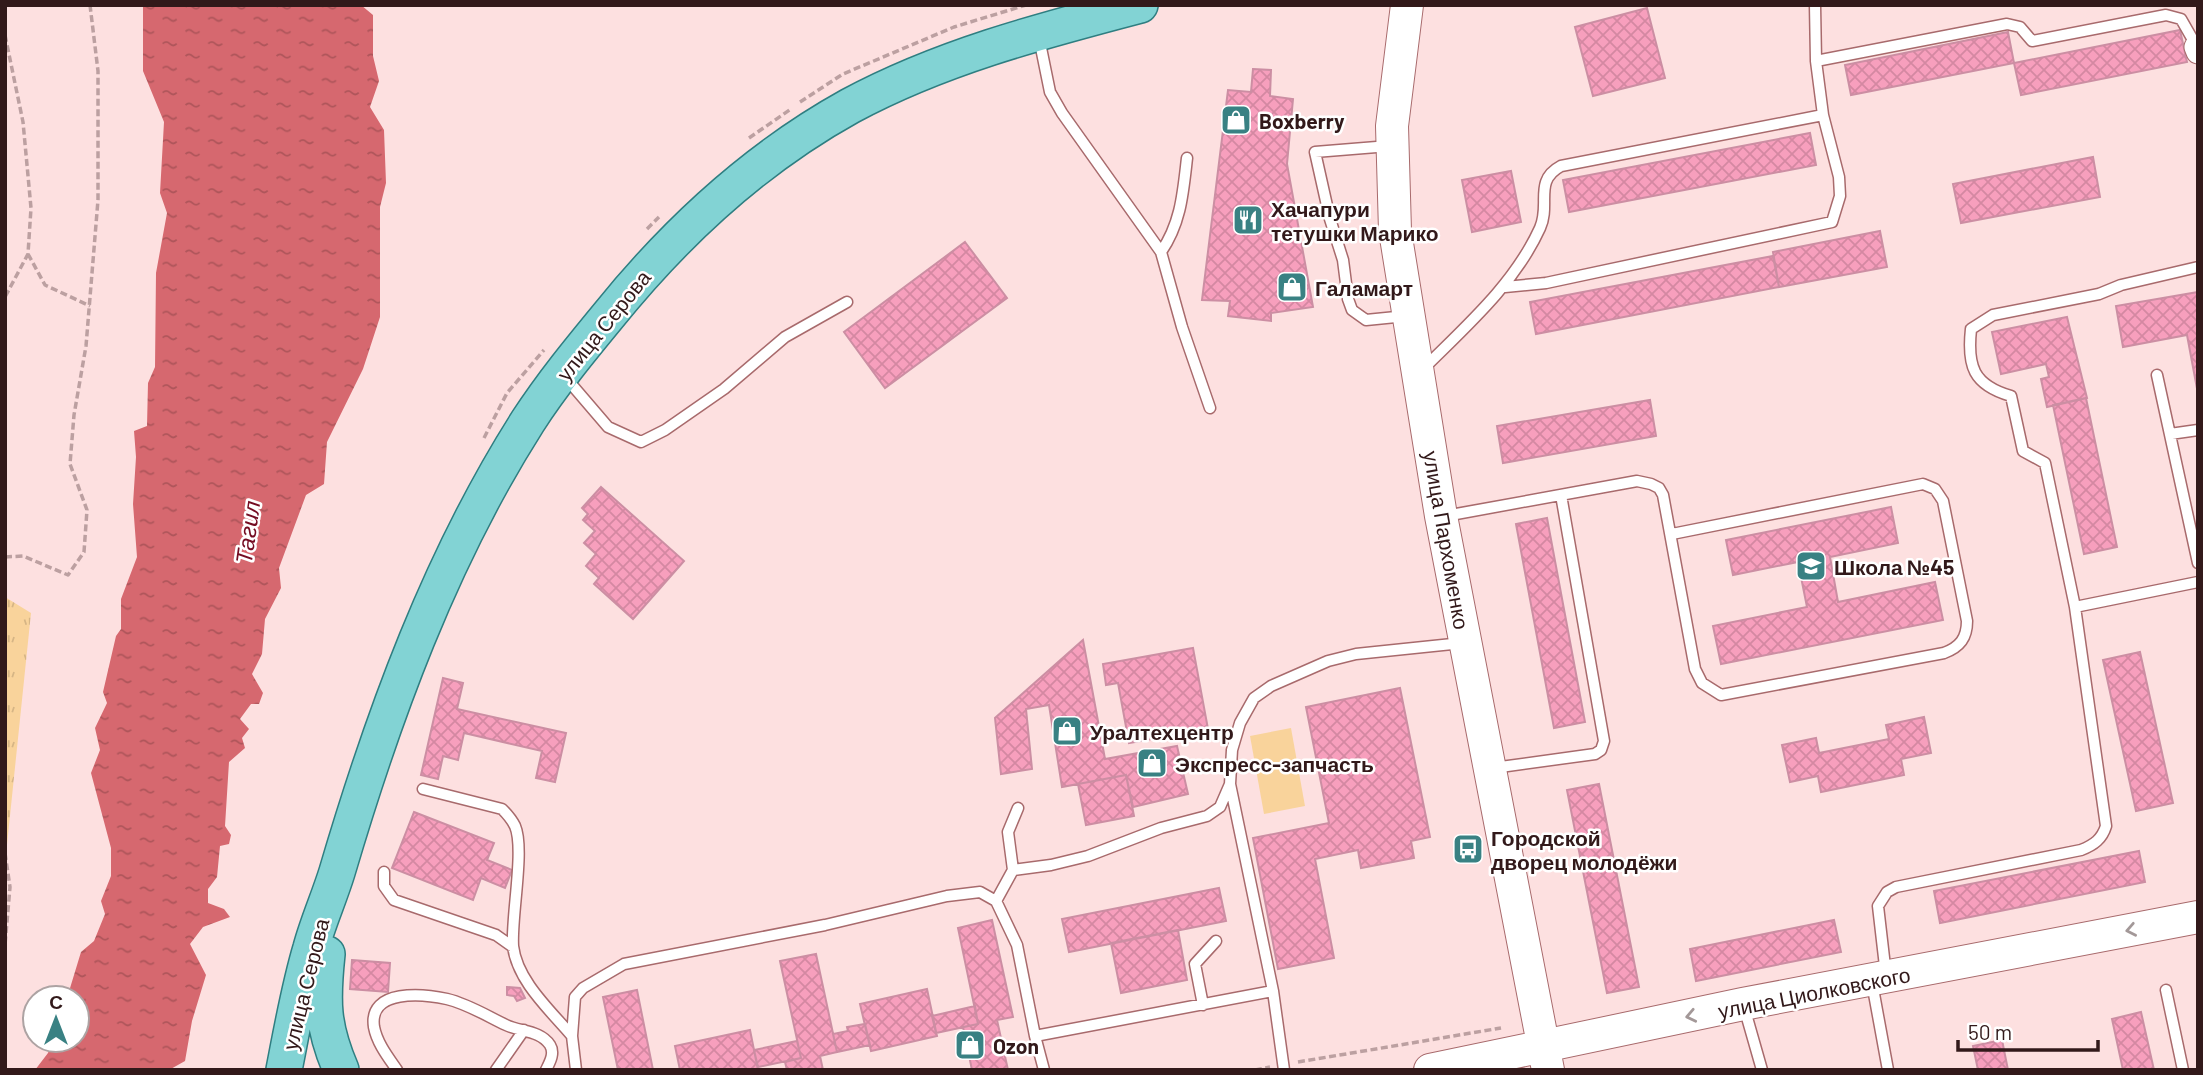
<svg xmlns="http://www.w3.org/2000/svg" width="2203" height="1075" font-family="Barlow,sans-serif">
	<style>
		.grass { fill: url(#grass-tufts) }
		.pitch { fill: #f9d39b }
		.water { fill: url(#water-ripples) }
		.building { fill: url(#building-cross-hatch); stroke: #cc8ea3; stroke-width: 2 }
		.lines { fill: none; stroke-linecap: round; stroke-linejoin: round }
		.lane-casing { stroke: #a86a6c; stroke-width: 13 }
		.street-casing { stroke: #a86a6c; stroke-width: 25 }
		.secondary-casing { stroke: #a86a6c; stroke-width: 34 }
		.primary-casing { stroke: #2f7e81; stroke-width: 38 }
		.path { stroke: #bca0a1; stroke-width: 3.5; stroke-dasharray: 7 3.5; stroke-linecap: butt }
		.lane { stroke: #fff; stroke-width: 10 }
		.street { stroke: #fff; stroke-width: 23 }
		.secondary { stroke: #fff; stroke-width: 32 }
		.primary { stroke: #82d3d4; stroke-width: 35 }
		.oneway { stroke: #a39898 }
		.labels { text-anchor: middle; dominant-baseline: central; stroke-width: 5; stroke-linejoin: round; paint-order: stroke }
		.poi-label { font-size: 21px; font-weight: bold; fill: #32191a; stroke: #fff; text-anchor: start }
		.street-label { font-size: 21px; fill: #32191a; stroke: #fff }
		.water-label { font-size: 23px; font-style: italic; fill: #740c22; stroke: #fff }
	</style>
	<defs>
		<pattern id="grass-tufts" width="24" height="20" patternUnits="userSpaceOnUse" patternTransform="scale(1.75)"><rect width="24" height="20" fill="#f9d39b"/><path d="M3 7l-1-3M5 7V3M7 7l1-3M15 17l-1-3M17 17v-4M19 17l1-3" fill="none" stroke="#d6b585"/></pattern>
		<pattern id="water-ripples" width="26" height="14" patternUnits="userSpaceOnUse" patternTransform="scale(1.75)"><rect width="26" height="14" fill="#d6686f"/><path d="M2 4q2-2 4 0t4 0M15 11q2-2 4 0t4 0" fill="none" stroke="#ae555a"/></pattern>
		<pattern id="building-cross-hatch" width="8" height="8" patternUnits="userSpaceOnUse" patternTransform="scale(1.75)"><rect width="8" height="8" fill="#f79fbd"/><path d="M0 0l8 8M0 8l8-8" fill="none" stroke="#d488a2"/></pattern>
	</defs>
	<rect width="100%" height="100%" fill="#fde0e0"/>
	<path class="grass" d="M5 597 31 613 5 864Z"/>
	<path class="pitch" d="M1291 728 1305 806 1264 814 1250 736Z"/>
	<path class="water" d="M143 5H361L373 15V56L379 81 370 107 384 130 386 183 380 207V317L363 369 327 442 324 484 306 495 279 568 281 588 265 619 262 654 252 674 263 693 259 704H251L240 719 249 729 242 738 245 748 229 762 225 826 231 835 229 844 220 846 217 877 208 889V903L224 909 230 917 203 927 190 944 206 975 192 1021 185 1061 169 1070H35L48 1053 53 1040H77V998H67L81 952 94 941 105 914 101 901 111 876V848L91 773 100 750 95 728 107 703 103 692 116 636 121 629V599L137 557 133 504 136 457 134 431 147 426 148 383 155 367 156 273 167 213 160 193 164 122 143 71Z"/>
	<path class="building" d="M1647 8 1665 78 1593 96 1575 27Z
		M2180 30 2187 62 2021 95 2014 63Z
		M2008 32 2014 63 1851 95 1845 65Z
		M1253 69 1271 70 1270 96 1293 99 1287 164 1313 307 1271 313V321L1228 316 1230 301 1202 300 1228 90 1251 92Z
		M1810 133 1816 165 1569 212 1563 180Z
		M2093 157 2100 197 1961 223 1953 184Z
		M1511 171 1521 222 1472 232 1462 180Z
		M1880 231 1887 267 1779 287 1773 252Z
		M965 242 1007 298 885 388 844 332Z
		M1773 256 1779 287 1536 334 1530 302Z
		M2198 292V394L2187 335 2123 347 2116 306Z
		M2067 317 2087 398 2047 407 2041 379 2049 377 2046 364 2001 374 1992 332Z
		M2086 398 2117 547 2084 554 2053 405Z
		M1650 400 1656 436 1503 463 1497 426Z
		M601 487 684 561 633 619 594 584 599 578 586 566 596 554 584 543 595 531 583 520 588 514 582 508Z
		M1891 507 1898 543 1830 557 1838 602 1935 582 1943 620 1721 664 1713 626 1807 607 1798 562 1733 575 1726 540Z
		M1547 518 1585 722 1554 728 1516 524Z
		M1083 640 1105 759 1177 746 1188 794 1133 807 1126 775 1062 787 1049 705 1026 709 1032 769 1001 774 995 718Z
		M1193 648 1208 729 1129 743 1118 683 1106 685 1103 664Z
		M2140 652 2173 803 2136 811 2103 660Z
		M443 678 463 683 457 709 566 733 555 782 536 778 542 751 464 733 458 760 443 756 438 779 421 775Z
		M1400 688 1430 837 1411 841 1414 858 1361 868 1358 850 1315 859 1334 958 1278 969 1253 838 1329 823 1306 707Z
		M1924 717 1931 753 1901 759 1904 775 1821 792 1818 776 1790 782 1782 745 1816 738 1819 753 1889 739 1886 725Z
		M1126 775 1134 816 1086 825 1078 784Z
		M1599 784 1639 987 1607 993 1567 790Z
		M414 812 494 843 487 860 512 870 505 888 481 878 473 900 392 868Z
		M2139 851 2145 882 1940 923 1934 891Z
		M1219 888 1226 921 1069 952 1062 919Z
		M992 920 1013 1017 997 1020 1008 1070H972L963 1027 978 1024 958 928Z
		M1834 920 1841 952 1696 981 1690 949Z
		M1178 930 1187 980 1121 993 1111 943Z
		M816 954 837 1052 820 1056 823 1070H787L785 1062 801 1058 780 961Z
		M352 960 390 963 388 992 350 989Z
		M507 987 520 988 525 998 517 1001 514 996 507 995Z
		M927 989 937 1036 871 1051 860 1004Z
		M637 990 653 1070H618L603 997Z
		M975 1006 978 1024 936 1033 932 1016Z
		M2141 1012 2154 1070H2123L2112 1019Z
		M865 1024 870 1045 837 1052 833 1034 848 1031 847 1027Z
		M750 1030 758 1070H680L675 1046Z
		M2002 1040 2008 1070H1978L1973 1046Z
		M797 1041 801 1058 758 1067 754 1050Z"/>
	<g class="lines">
		<g class="lane-casing">
			<path id="lane" d="M1039 38 1050 92 1062 113 1161 252 1182 327 1210 408
				M1816 61 2007 24 2020 27 2032 41 2166 15 2181 19 2197 47
				M1389 146 1315 152 1330 219 1343 260 1348 299 1352 310 1366 320 1406 316
				M1161 252C1181 223 1183 193 1187 158
				M2198 267 2121 285 2099 294 1993 315 1971 329C1967 366 1973 385 2011 396L2023 451 2045 463 2075 607 2198 582
				M1505 287 1546 283 1832 222 1840 196 1839 177 1823 115 1816 61 1815 5
				M1422 370C1465 327 1514 285 1540 228 1551 204 1533 181 1561 166L1823 115
				M2157 375 2198 563
				M566 378 608 427 641 442 665 430 724 389 785 337 847 302
				M2170 434 2198 430
				M1445 516 1637 481 1651 484 1659 488 1663 495 1695 669 1702 683 1721 695 1944 653C1960 647 1967 638 1967 621L1943 501 1935 489 1923 484 1672 534
				M1493 768 1595 754 1601 750 1604 741 1561 495
				M1230 784 1273 991 1284 1070
				M423 789 502 809C507 814 512 820 515 826 525 849 511 917 513 946 517 981 551 1011 572 1036
				M1018 808 1008 832 1013 870 1051 865 1088 856 1161 828 1207 816 1220 807 1230 784 1232 750 1240 723 1254 698 1271 686 1328 661 1356 654 1462 643
				M384 872V886L394 900 496 935 513 947
				M996 901 1013 870
				M1886 975 1878 906 1887 892 1896 887 2081 850C2094 845 2102 839 2106 826L2075 607
				M1872 983 1888 1070
				M2166 990 2183 1070
				M1203 1005 1195 964 1216 941
				M1744 1007 1762 1070
				M397 1070C388 1057 377 1043 374 1027 368 988 424 994 447 999 468 1004 487 1016 506 1025 520 1032 540 1030 550 1045 555 1053 550 1062 546 1070
				M496 1070 524 1030
				M576 1070 572 1036 575 997 583 988 624 964 825 925 947 896 980 892 996 901 1017 945 1035 1036
				M1044 1070 1035 1036 1273 991"/>
		</g>
		<g class="street-casing">
			<path id="street" d="M2196 47 2198 52"/>
		</g>
		<g class="secondary-casing">
			<path id="secondary" d="M1407 5 1392 126 1395 231 1441 516 1548 1070
				M1430 1070 1743 1004 2198 917"/>
		</g>
		<g class="primary-casing">
			<path id="primary" d="M327 954C322 1001 322 1026 341 1070
				M284 1070C292 1029 299 988 311 948 318 922 329 898 337 872 383 716 440 559 528 421 552 384 580 350 608 316 675 233 756 158 850 106 941 57 1041 31 1140 5"/>
		</g>
		<path class="path" d="M5 35 23 122 31 208 28 254 5 297
			M800 102 843 74 954 27 1026 5
			M749 138 791 109
			M647 229 659 217
			M28 254 45 285 90 306
			M484 438 507 393 544 350
			M5 557 23 556 68 575 84 552 87 510 70 464 74 415 86 346 98 200V71L90 5
			M5 853 10 887 5 945
			M1298 1062 1501 1028
			M1255 1070 1270 1067"/>
		<use href="#lane" class="lane"/>
		<use href="#street" class="street"/>
		<use href="#secondary" class="secondary"/>
		<use href="#primary" class="primary"/>
	</g>
	<defs><path id="oneway-chevron" d="M-2-3.5L2.5 0L-2 3.5" fill="none" stroke-width="1.6" stroke-linecap="round" stroke-linejoin="round" transform="scale(1.75)"/></defs>
	<g class="oneway">
		<use href="#oneway-chevron" transform="translate(2131 930) rotate(169)"/>
		<use href="#oneway-chevron" transform="translate(1691 1016) rotate(168)"/>
	</g>
	<defs>
		<g id="shop-square" transform="scale(1.575)"><rect x="-9" y="-9" width="18" height="18" rx="4" fill="#398183" stroke="#fff"/><path d="M-5-2.5h2.3a2.7 3.5 0 0 1 5.4 0H5L5.5 6h-11ZM-1.5-2.5h3a1.5 2.3 0 0 0-3 0Z" fill="#fff"/></g>
		<g id="restaurant-square" transform="scale(1.575)"><rect x="-9" y="-9" width="18" height="18" rx="4" fill="#398183" stroke="#fff"/><path d="M-5-6h1v4h1v-4h1v4h1v-4h1v5L-1.5 .5V6h-2V.5L-5-1ZM5-6V6H3V1.5H1.5Q1.5-4 5-6Z" fill="#fff"/></g>
		<g id="school-square" transform="scale(1.575)"><rect x="-9" y="-9" width="18" height="18" rx="4" fill="#398183" stroke="#fff"/><path d="M0-5L7-2L0 1L-7-2ZM-4 1L0 2.5L4 1V4Q0 6-4 4Z" fill="#fff"/></g>
		<g id="bus-square" transform="scale(1.575)"><rect x="-9" y="-9" width="18" height="18" rx="4" fill="#398183" stroke="#fff"/><path d="M-5-6H5V4H4V6H2V4H-2V6H-4V4H-5ZM-3.5-4V0h7V-4ZM-3.5 1.2v1.5H-2V1.2ZM2 1.2v1.5H3.5V1.2Z" fill="#fff"/></g>
	</defs>
	<g fill-rule="evenodd">
		<use href="#shop-square" x="1236" y="120"/>
		<use href="#restaurant-square" x="1248" y="220"/>
		<use href="#shop-square" x="1292" y="287"/>
		<use href="#school-square" x="1811" y="566"/>
		<use href="#shop-square" x="1067" y="731"/>
		<use href="#shop-square" x="1152" y="763"/>
		<use href="#bus-square" x="1468" y="849"/>
		<use href="#shop-square" x="970" y="1045"/>
	</g>
	<g class="labels">
		<g class="poi-label">
			<text x="1259" y="120">Boxberry</text>
			<text x="1271" y="208">Хачапури<tspan x="1271" dy="24">тетушки Марико</tspan></text>
			<text x="1315" y="287">Галамарт</text>
			<text x="1834" y="566">Школа №45</text>
			<text x="1090" y="731">Уралтехцентр</text>
			<text x="1175" y="763">Экспресс-запчасть</text>
			<text x="1491" y="837">Городской<tspan x="1491" dy="24">дворец молодёжи</tspan></text>
			<text x="993" y="1045">Ozon</text>
		</g>
		<g class="street-label">
			<text transform="translate(603 325) rotate(-51)">улица Серова</text>
			<text transform="translate(1447 540) rotate(80)">улица Пархоменко</text>
			<text transform="translate(305 984) rotate(-76)">улица Серова</text>
			<text transform="translate(1814 992) rotate(-11)">улица Циолковского</text>
		</g>
		<g class="water-label">
			<text transform="translate(247 532) rotate(-82)">Тагил</text>
		</g>
	</g>
	<rect width="2203" height="1075" fill="none" stroke="#32191a" stroke-width="14"/>
	<g transform="translate(56 1019)"><circle r="33" fill="#ffffff" stroke="#ada3a3" stroke-width="2"/>
	<path d="M0-5L12 26L0 18L-12 26Z" fill="#398183"/>
	<text y="-10" font-size="19" font-weight="bold" text-anchor="middle" fill="#32191a">С</text>
	</g>
	<path d="M1958 1040v10h140v-10" fill="none" stroke="#32191a" stroke-width="3.5"/>
	<text x="1968" y="1040" font-size="21" fill="#32191a" stroke="#ffffff" stroke-width="5" paint-order="stroke">50 m</text>
</svg>
